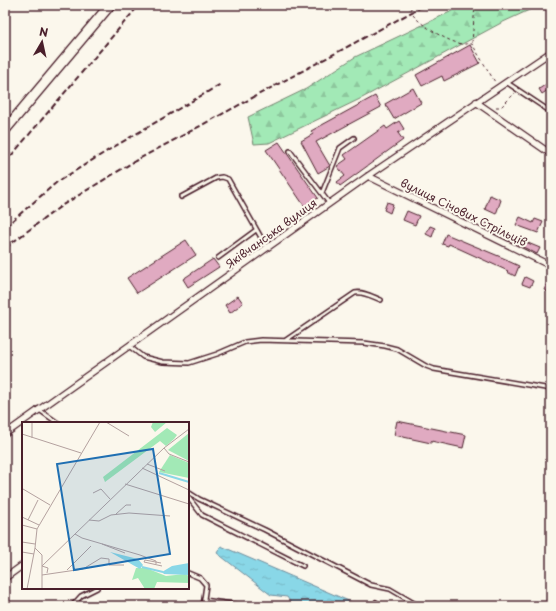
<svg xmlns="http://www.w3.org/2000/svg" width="556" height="611" font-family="'Playpen Sans',sans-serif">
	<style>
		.forest { fill: url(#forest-firs); stroke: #768470 }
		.water { fill: url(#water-ripples); stroke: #708d9c }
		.building { fill: #e0aac1; stroke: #4a1f2b }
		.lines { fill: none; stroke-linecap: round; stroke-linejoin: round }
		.service-casing { stroke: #4a1f2b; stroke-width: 6 }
		.minor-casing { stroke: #4a1f2b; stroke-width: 8 }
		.primary-casing { stroke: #4a1f2b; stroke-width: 12 }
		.path { stroke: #4a1f2b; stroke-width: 1; stroke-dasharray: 3 3; stroke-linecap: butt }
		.service { stroke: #fbf7ec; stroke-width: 3 }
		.minor { stroke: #fbf7ec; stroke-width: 5.5 }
		.primary { stroke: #fbf7ec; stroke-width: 9 }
		.rail { stroke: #4a1f2b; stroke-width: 2; stroke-dasharray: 6 3; stroke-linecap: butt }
		.labels { text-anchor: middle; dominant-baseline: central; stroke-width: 4; stroke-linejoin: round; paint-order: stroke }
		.street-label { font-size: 11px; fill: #4a1f2b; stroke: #fbf7ec }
		.inset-river { fill: none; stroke: #89d7e7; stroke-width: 2 }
		.inset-road { fill: none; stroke: #b4a19f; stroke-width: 1 }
		.view { fill: #1f6fb2; fill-opacity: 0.15; stroke: #1f6fb2; stroke-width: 2 }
		.inset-edge { fill: none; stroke: #4a1f2b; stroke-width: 2 }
	</style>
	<defs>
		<pattern id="forest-firs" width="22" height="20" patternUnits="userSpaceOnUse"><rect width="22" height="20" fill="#a2e9b6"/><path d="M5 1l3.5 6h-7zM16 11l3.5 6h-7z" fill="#8dc79d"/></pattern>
		<pattern id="water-ripples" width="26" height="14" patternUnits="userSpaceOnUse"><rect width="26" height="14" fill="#89d7e7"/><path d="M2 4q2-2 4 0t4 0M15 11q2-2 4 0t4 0" fill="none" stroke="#78b8c6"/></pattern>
	</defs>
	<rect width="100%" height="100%" fill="#fbf7ec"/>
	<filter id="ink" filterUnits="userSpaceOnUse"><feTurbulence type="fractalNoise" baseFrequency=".025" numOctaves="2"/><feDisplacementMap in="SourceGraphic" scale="8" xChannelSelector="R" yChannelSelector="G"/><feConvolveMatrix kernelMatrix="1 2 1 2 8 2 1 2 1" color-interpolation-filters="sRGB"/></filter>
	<g filter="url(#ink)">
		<path class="forest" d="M460 5H540L501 23 362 98 298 129 269 143 254 144 248 117 306 89 355 57 450 12Z"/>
		<path class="water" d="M221 546 351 602 363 606H293L287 597 271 595 217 553Z"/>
		<path class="building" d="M470 45 480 63 444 81 442 76 422 86 416 75Z
			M551 81V88L542 94 539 89Z
			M413 88 421 103 394 119 385 104Z
			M375 96 381 107 316 142 330 166 318 173 301 141 313 134 311 131Z
			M399 121 404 129 398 133 403 140 340 186 337 182 345 176 337 166 347 159 344 155 385 126 387 129Z
			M279 142 318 198 305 207 266 150Z
			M490 195 501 200 496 214 485 209Z
			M387 202 393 204 390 213 384 210Z
			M407 211 419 216 415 225 403 220Z
			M520 217 533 223 535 219 543 222 538 233 516 225Z
			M486 223 498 228 496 234 484 228Z
			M430 226 435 228 432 237 426 234Z
			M446 234 508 260V261L519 266 515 276 507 272 508 271 449 244 448 246 442 244Z
			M511 236 540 248 537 254 509 240Z
			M186 240 196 255 137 293 127 278Z
			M213 259 219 267 188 287 183 279Z
			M551 274V293L544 290Z
			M525 277 533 281 530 287 522 284Z
			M238 296 243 303 230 313 225 305Z
			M397 421 466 435 463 448 431 441V443L394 435Z"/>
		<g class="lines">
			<g class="service-casing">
				<path id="service" d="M506 82 551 112
					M290 151 329 203
					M322 193 340 148 354 138
					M181 197 216 178 222 177 228 179 267 248
					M218 258 256 230
					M286 340 355 293C363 291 373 297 381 300
					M129 346 143 357 163 362 189 363 217 354 245 342 261 340 364 343 385 346 397 349 426 366 434 369 551 389
					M38 409 58 423
					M188 492 199 499 265 530 371 585 390 589 419 606
					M188 497 202 515 303 566
					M188 573 200 578 206 585 203 606
					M204 600 245 606
					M376 602 383 606
					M72 606 81 596 97 588"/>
			</g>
			<g class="minor-casing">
				<path id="minor" d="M476 102 551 154
					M368 176 551 266
					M5 434 368 176 551 52
					M5 578 23 565"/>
			</g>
			<g class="primary-casing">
				<path id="primary" d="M5 130 110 5"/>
			</g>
			<path class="path" d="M410 10 413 5
				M413 15C422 26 448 42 462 44 466 44 469 44 472 44L495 82
				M472 43 475 5
				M496 107H501L515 93"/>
			<use href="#service" class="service"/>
			<use href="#minor" class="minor"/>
			<use href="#primary" class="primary"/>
			<path class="rail" d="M5 163 139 5
				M5 227 57 182 112 148 221 84
				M5 248 61 206 135 161 425 5"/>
		</g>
	</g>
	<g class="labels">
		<g class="street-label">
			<text transform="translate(464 212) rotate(26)">вулиця Січових Стрільців</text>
			<text transform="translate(271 233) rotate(-36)">Яківчанська вулиця</text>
		</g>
	</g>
	<g transform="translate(22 422)">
		<rect width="167" height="167" fill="#fbf7ec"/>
		<path d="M131 0H145L133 10 129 5ZM145 6 155 13 152 17 144 24 138 19 83 60 81 55ZM114 146H124L144 154 163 152 167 154V161L135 160 132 167H123L116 156 110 158Z" fill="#a2e9b6"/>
		<path d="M148 33 167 41V56L137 50Z" fill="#a2e9b6"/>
		<path d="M167 11V39L146 28Z" fill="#a2e9b6"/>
		<path d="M88 130 116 137 121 143 118 147ZM167 141V153L142 152 140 150 150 144Z" fill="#89d7e7"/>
		<path class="inset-river" d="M137 51 167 60M120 145 141 150"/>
		<path class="inset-road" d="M10 0V16M84 0 107 14M0 12 59 31M142 26 147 32 167 40M125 42 143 49M120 46 167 68M103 62 167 82M1 67 28 83M71 71 79 67 88 77M94 92 104 83H109M0 95 17 103M6 98 16 78M67 98 77 99 89 93 107 91 148 94M0 103 15 107M53 112 60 116 118 133 134 139V142M0 120 13 122M80 122 103 131M0 130 12 132M139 141 123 138 122 140 140 144M87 143H102M45 148 69 124M25 151 26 146 20 144 53 112 142 26 167 7M20 153 61 147 79 136 87 137V143M5 167 13 126M20 167V133L13 126 15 107 78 0"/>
		<path class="view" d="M131 27 148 132 52 148 35 42Z"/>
		<rect width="167" height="167" class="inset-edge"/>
	</g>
	<rect width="556" height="611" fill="none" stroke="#fbf7ec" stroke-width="20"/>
	<rect x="10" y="10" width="536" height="591" fill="none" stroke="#4a1f2b" stroke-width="1.5" filter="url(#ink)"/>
	<g transform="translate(42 42) rotate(9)" stroke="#fbf7ec" stroke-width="3" paint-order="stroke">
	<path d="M0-3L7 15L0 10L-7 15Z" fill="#4a1f2b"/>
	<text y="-6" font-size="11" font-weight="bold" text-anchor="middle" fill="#4a1f2b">N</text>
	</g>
</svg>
